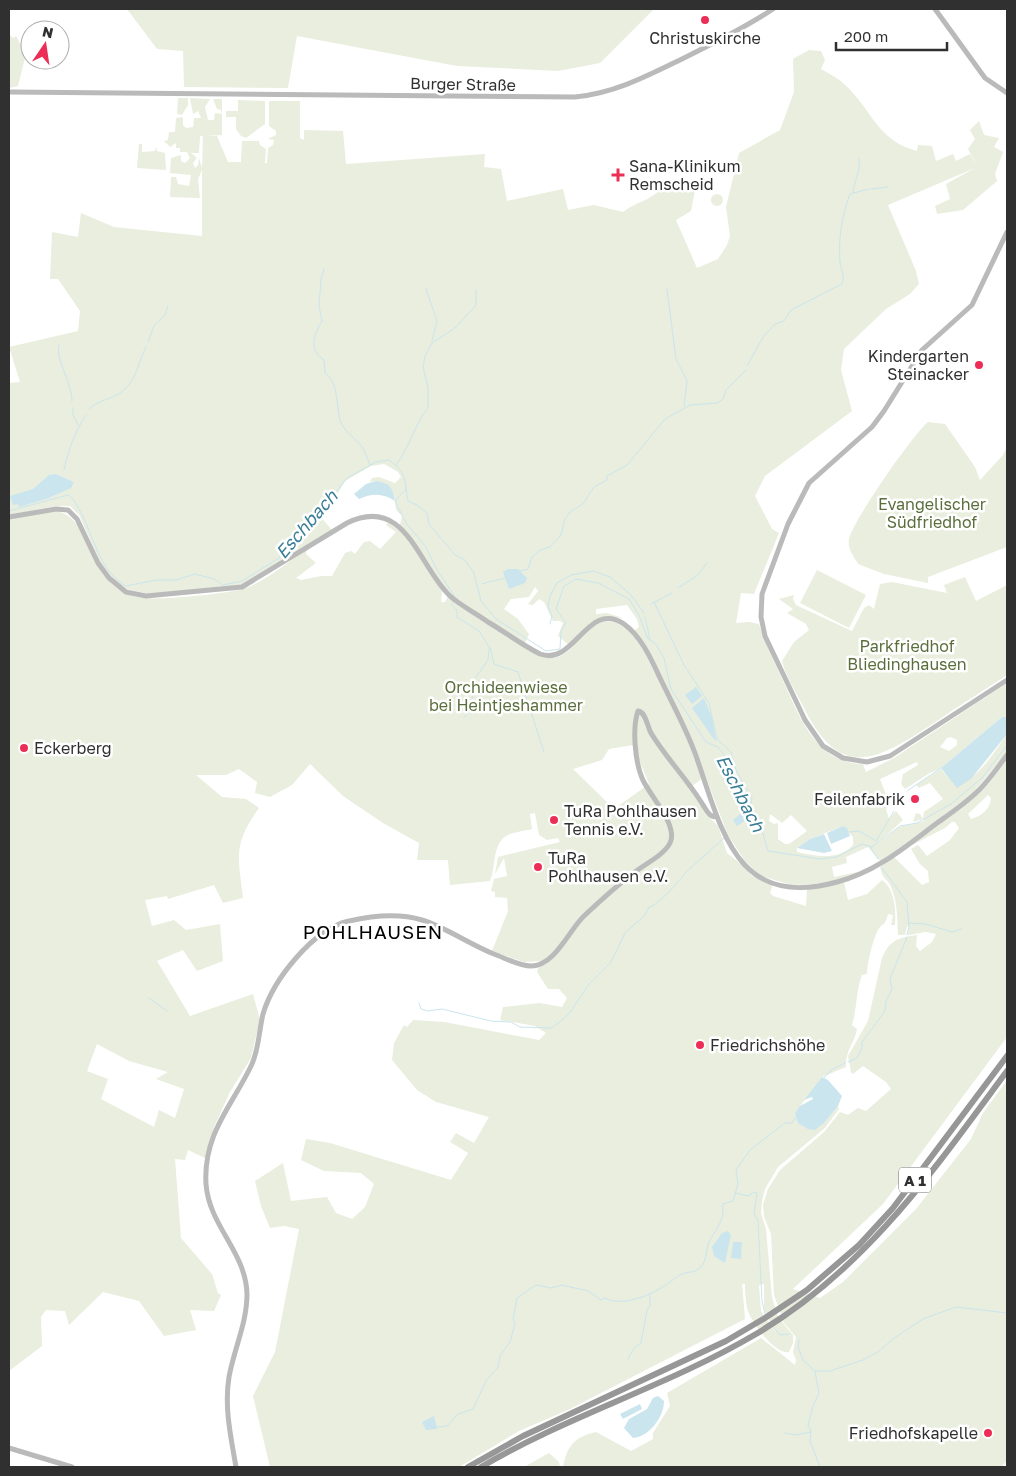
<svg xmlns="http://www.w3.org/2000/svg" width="1016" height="1476" font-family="'Golos Text',sans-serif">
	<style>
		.green { fill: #e9eede; fill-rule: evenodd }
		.water { fill: #cae5ee }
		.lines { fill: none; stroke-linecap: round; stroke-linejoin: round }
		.stream { stroke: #cae5ee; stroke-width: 1 }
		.secondary { stroke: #bababa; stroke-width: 5 }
		.highway { stroke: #979797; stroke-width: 6 }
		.poi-dot { fill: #ec2e56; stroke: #fff; stroke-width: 2 }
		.labels { text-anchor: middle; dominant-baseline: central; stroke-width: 5; stroke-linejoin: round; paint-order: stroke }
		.shield { fill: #fff; stroke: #6e6e6e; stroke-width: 1 }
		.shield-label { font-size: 15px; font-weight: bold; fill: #303030 }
		.poi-label { font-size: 16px; fill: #303030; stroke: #fff; text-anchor: start }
		.street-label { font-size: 16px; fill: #303030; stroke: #fff }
		.park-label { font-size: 16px; fill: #5a6e3b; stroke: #fff }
		.water-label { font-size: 18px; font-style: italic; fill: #3a7f97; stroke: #fff }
		.quarter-label { font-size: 19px; letter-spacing: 1px; fill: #000; stroke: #fff }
	</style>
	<rect width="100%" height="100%" fill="#fff"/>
	<path class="green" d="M127 9H654L600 63 558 71 457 66 297 36 288 88 184 87 183 51 157 49Z
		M9 35 14 38 16 36 26 54 18 86 9 88Z
		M809 50 821 51 825 60 821 69C828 73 838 78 844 84 872 109 877 141 917 151L918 145 932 146 936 161 953 154 956 161 970 154 978 167 968 149 975 139 970 130 979 121 984 135 999 138 994 147 1003 152 995 174 997 181 963 210 937 214 935 206 950 199 946 184 975 168 888 205 916 271 919 284 910 294 886 309 844 349 841 370 852 411 765 476 755 496 772 529 779 533 754 594 741 593 736 623 749 622 759 624C765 644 775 662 783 681 800 717 816 763 863 764L866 772 894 758 1007 683V717H1002L941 768 928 774 905 789 901 784 903 774 918 765 917 762 880 779 890 805 886 809 889 819 896 811 903 820 875 846 899 827 924 821 923 819 913 822 916 813 920 814 923 819 924 812 943 799 930 783 919 788 916 785 941 769 957 787C980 776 993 754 1007 734V752L972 794 881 862 868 847 846 857 847 863 832 867 834 877 862 871 834 882 803 885 789 884 760 876 745 861 728 835 698 757 634 631 639 627 637 619 627 605 596 609V614L607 613 623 618 604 617 591 622 569 645 558 636 563 623 560 621H553L544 602 539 599 533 605 528 604 538 591 535 587 529 597 511 599 504 609 518 619 529 634 525 643C500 627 469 613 448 591 429 572 420 544 400 525L402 516 396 510 394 495 376 481 370 482 372 478 379 477 395 483 401 477 398 472 384 464 371 466 345 481 332 503 322 507 318 514 332 530 240 586 149 594 127 589 114 580 100 562 79 515 70 506H56L9 515V383L20 382 9 347 78 331 80 311 58 279H50L52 232 78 237 81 213 114 227 202 236V170L198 179 200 198 170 197 171 177H176L178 184 189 186 191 175 170 173 171 158 181 155V161L185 163 190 158 187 152H180V148H176V143L170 147 164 141 168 140 169 132H175L176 118 183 117V125L186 128 193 127 194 118H201L198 111 193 114 190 98 210 99 205 107 208 120H214L215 113 222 114 221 110 217 109 213 99H222V135L206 136H217L228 162H241L242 141H259L260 145 266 149 265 163H267L268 148 273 145 274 140 268 139 276 135V131L269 126V101H300V138L304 140V130L343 131 346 164 485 154 484 167 501 169 507 201 563 189 568 210 594 205 623 212C640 199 652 202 664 184L697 180 691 211 676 220 697 268 718 259 727 245 730 236 726 207 739 153 780 130 794 92 793 59ZM200 136H203L202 168 199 158 198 165 195 168 193 163 197 158 191 153H199ZM56 474 74 482C60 498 38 501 18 504L46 478ZM951 737 957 740V745L949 751 940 747 947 738ZM770 814 782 823 791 815 807 831 789 844H785L778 839V823L774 824 769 821ZM843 826 853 837V845C838 861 816 856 797 852V848L810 839Z
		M178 98H188V105L182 115 177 114Z
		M238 100 265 101V124L246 138 241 136 236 129V117H226V111H238Z
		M139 144H142V152L155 151 156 146 157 151 165 153 166 170 137 168Z
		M711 200a6 6 0 1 1 12 0a6 6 0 1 1-12 0Z
		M928 422 945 424 975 467 980 480 1003 455 1007 447V547L928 577V583L884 574 858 564C854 557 847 548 849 539 852 522 914 433 928 422Z
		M52 511C85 511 89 560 109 581 118 590 130 597 143 598 160 600 229 594 246 588 267 580 288 562 307 549L306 554 316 563 296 578 301 580 321 576H332L345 553 351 551 355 554 364 542 370 541 380 549 396 532 386 525 388 522 406 536 440 587 442 592 441 602H445L448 596 542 657C568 664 575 639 592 626 601 620 616 620 625 627 652 650 690 744 702 779L689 788 708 816 718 826 727 853 741 864 752 876 773 884 770 893 773 896 806 906 807 889 844 882 848 900 867 894 882 880C895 889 896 911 895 925H891L893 915 888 914C885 927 883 922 878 930 873 939 867 964 867 974L862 975C856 990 857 1009 852 1025L857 1029C855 1042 845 1051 846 1067L822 1077 795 1113 819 1125 825 1122 838 1106 839 1109 825 1128 778 1167 765 1189 762 1201 761 1213 766 1229 772 1297 778 1317 793 1335V1343L789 1352C775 1355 750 1321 747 1308 746 1301 745 1292 745 1284H742L745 1319 568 1410 519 1431 459 1467H270L253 1396 275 1352 299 1229 284 1226 270 1228 261 1206 255 1181 283 1163 291 1201 327 1197 336 1213 352 1219 365 1207 374 1184 361 1173 324 1171 301 1160 306 1139 330 1143 451 1180 468 1153 450 1142 456 1133 474 1143 489 1117 436 1102 417 1090 392 1060 394 1043 404 1025 407 1027 413 1020 444 1022 539 1040 546 1033 535 1026 500 1020 503 1007 540 1003 562 1007 567 998 559 989H548L537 972 540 961 524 962 492 951 508 911 507 898 495 897V892L491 891 494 879 507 876 504 858 495 874 498 857 560 842 558 838 547 840 539 835 535 813 530 814 532 829C525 831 512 832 506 836 492 845 496 867 490 881L450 885 448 860H417L419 843 383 823 343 796 310 764 292 785 270 797 255 793 257 782 239 769 226 775H196L222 797 246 799 259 808C233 845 238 855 243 898L223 903 214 885 168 899 167 896 145 900 152 926 174 920 186 930 220 924 223 961 197 971 183 950 157 961 190 1016 253 994 260 1020 251 1058 230 1092 214 1127 205 1158 188 1150 185 1160 175 1159 181 1238 212 1274 218 1293 221 1295 214 1311 190 1310 196 1330 164 1336 139 1301 103 1292 69 1325 65 1311 46 1310 41 1317 42 1346 9 1371V519ZM633 745 649 784 614 809 573 769 602 760 609 749ZM97 1044 129 1061 168 1072 156 1079 184 1089 175 1118 159 1110 154 1127 101 1099 108 1079 87 1071ZM764 1284V1310L777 1334 761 1311 759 1285Z
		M817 570 866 595 849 628 800 603Z
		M965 577 976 601 1007 585V675C983 691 958 706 934 723 876 761 840 782 803 706 796 692 786 677 782 661L794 642 809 630 806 624 787 613 793 609 779 599 794 595 793 599 796 605 852 631 864 608 869 605 874 609 880 584 892 582 947 593 944 585Z
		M1007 757V1037L883 1204 793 1289 820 1298 843 1282 916 1209 971 1139 983 1113 1007 1080V1461L1001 1467H563C567 1446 574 1437 596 1432L631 1451 653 1439V1433L670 1406 667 1393 761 1338 795 1365 796 1360 793 1352 796 1337 784 1323 774 1295 771 1234 764 1217 763 1205 768 1189 780 1170 824 1132 840 1112 848 1115 858 1108 866 1111 891 1089 886 1082 863 1066 853 1074 851 1072 848 1056 868 1021 882 958C890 939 899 938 917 935L916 946 920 951 932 942 936 934 926 932 908 935 909 927 907 926 905 935H898C897 918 898 903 891 887 887 877 883 881 880 867L894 857 922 885 929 882 928 871 920 864 911 849 918 845 927 856 950 840 959 828 955 822H952L945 828 910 846 970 800ZM988 795 991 798C990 809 982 816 971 819L968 814Z
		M549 1453 559 1462 560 1467H524Z"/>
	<path class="water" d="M56 474 74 482 71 488 49 498 19 507 18 504 13 505 10 496 33 489 49 475Z
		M376 481C390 483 393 488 395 501 383 493 372 493 359 499L354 494 366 484Z
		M508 569H518L527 578 525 583 509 589 503 572Z
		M696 687 702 696 692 704 685 695Z
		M704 698 712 718 716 742 692 708Z
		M1002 717H1007V734L971 779 957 788 941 768Z
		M748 808 752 816 737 826 733 820Z
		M843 826 847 828 850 836 831 844 827 833Z
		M824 834 832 851 824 853 797 848 810 839Z
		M822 1077 828 1080 842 1096 838 1106 825 1122 815 1130 808 1129 798 1123 795 1113 800 1106 813 1099 812 1097 804 1100Z
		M728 1231 731 1235 725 1263 714 1256 712 1247 722 1233Z
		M733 1242H742L741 1259 731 1258Z
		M658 1396 664 1401C664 1417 649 1437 633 1438L624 1428 629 1419 647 1409 653 1398Z
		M640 1404 642 1409 623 1419 620 1414Z
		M434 1416 437 1429 426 1430 422 1422Z"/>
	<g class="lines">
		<path class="stream" d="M871 189 888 187
			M853 193C854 181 861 171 859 158
			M324 269 321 279 319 306 322 321C314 334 308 350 324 360L325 373C339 383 336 405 340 420 344 432 355 438 362 447 366 452 367 459 370 465
			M426 289 437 321 432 341
			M667 289 676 359 687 381 684 406
			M148 342 154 326 165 315 168 306
			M59 345C55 360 72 381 72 402
			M747 366 763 337 775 324 784 321 791 310 842 284C845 275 841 271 840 262 838 239 842 215 850 194L869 189
			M723 399 726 390 746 370
			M73 408V414L78 425
			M89 409C97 401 107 400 117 395 136 384 137 365 146 347
			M396 465C410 447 415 423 428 408V387L423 367 425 356 432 343 455 328 476 305V290
			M64 470C68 451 75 431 86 415
			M406 489 395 501 406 523 426 547 436 568 455 597
			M9 511 68 495C74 499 76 504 80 511 94 536 99 571 126 586L156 580H176L195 574 214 579 223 585 242 581 279 558 285 545 300 531 315 509 336 492 347 478 376 462 389 460C408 473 404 482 408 501L417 505 427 513 429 524 455 555 465 560 474 573 481 601 496 619 546 651 560 649 561 631 566 623 556 609 564 586 576 579 598 583 629 599 639 615 648 639 655 643 664 658 671 689 706 742 718 747 724 755 729 773 741 787 758 817 768 851 820 859 837 857 862 844 872 847 900 826 917 823 951 804 982 778 1007 745
			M520 571 528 569 532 557 540 550 550 547 561 535 565 519 570 512 583 504 594 487 607 480V476L627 465 665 419 690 405 717 403 722 400
			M494 581 505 578
			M482 584 492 581
			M678 588 698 575 707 563
			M454 601 452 605 457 610V617L479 631 491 650 494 664 518 672 544 752
			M654 602 684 665 709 703 717 739 731 752 736 770 752 798 751 803
			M651 604 672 593
			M645 617 650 639
			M550 624 552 616 548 607 550 596 557 583 571 575 593 571 610 577 631 595 644 613
			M464 717 471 711 474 680 488 660 489 649
			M907 791 941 768
			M849 832 859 831 876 841 894 811
			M870 847 878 859
			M882 868 907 902 909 926 907 935
			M908 923 925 924 952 932 962 929
			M149 998 167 1011
			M419 1003 421 1009 428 1011 442 1009 491 1021 511 1022 520 1027 552 1028 569 1014 589 984 611 962 625 933 645 915 649 907C656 907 681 880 685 873L724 838
			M848 1062 857 1058 862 1048V1042L885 1011 886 1001 892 989 890 979 907 937
			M823 1079 831 1070 845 1063
			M735 1193 748 1196 754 1192 757 1193 754 1214 758 1220 762 1301 765 1314
			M772 1326 780 1335 789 1334
			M799 1340 798 1347 803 1360 815 1371 819 1393 813 1406 808 1426 811 1430 810 1441 820 1467
			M628 1359 634 1348 641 1343 647 1310 650 1306V1295
			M815 1371H830L863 1360 878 1352 894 1338 923 1319 956 1307 1007 1313
			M437 1427 447 1426 458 1414 473 1409 486 1381 498 1367 500 1356 510 1342 515 1324 513 1319 517 1298 536 1285 551 1288 562 1285 588 1291 601 1300 605 1298C621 1307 649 1296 664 1286 670 1283 674 1278 680 1275 689 1270 696 1275 703 1264 707 1257 706 1249 709 1242 713 1234 723 1222 723 1212 723 1209 722 1207 723 1204L733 1201 738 1184 736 1170 750 1150 785 1123H792L796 1117
			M785 1433 796 1435 811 1432"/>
		<path class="secondary" d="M935 9 985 78 1007 93
			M9 92 575 97C616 93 649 75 686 57 716 42 746 27 773 9
			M1007 232 972 305 922 350 884 411 872 427 809 483 788 524 762 594 761 617 765 636 805 720 823 746 843 758 867 762 890 756 1007 680
			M9 517 56 509 68 510 77 519 98 563 109 578 126 592 146 596 242 587 347 523C406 494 418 566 450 596 461 606 476 613 488 622 505 632 522 645 540 654 575 667 587 599 624 624 642 637 652 661 661 680 673 705 687 730 696 756 722 829 735 910 837 882 876 872 905 847 937 823 951 813 966 803 979 790 989 780 998 767 1007 755
			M9 1448 72 1467
			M236 1467C231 1438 224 1407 229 1377 234 1349 247 1323 247 1294 246 1252 209 1226 206 1184 203 1133 233 1105 252 1064 259 1048 259 1031 263 1014 273 980 313 929 349 921 371 916 399 913 422 920 447 928 469 944 494 954 505 958 519 966 531 966 555 966 569 930 584 916 600 901 617 885 635 872 645 864 664 855 670 843 679 825 648 794 642 778 635 761 632 728 638 711 646 712 647 726 651 733 666 758 688 780 703 805 707 811 709 817 717 817"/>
		<path class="highway" d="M468 1467 523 1436 726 1341 765 1318 807 1290 859 1245 893 1208 1007 1056
			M481 1467C569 1415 668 1386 756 1334 866 1269 933 1171 1007 1071"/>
	</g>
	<g class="poi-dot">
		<circle cx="705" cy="20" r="5"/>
		<path d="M615.5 167.5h5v5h5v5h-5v5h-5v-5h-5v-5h5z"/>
		<circle cx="979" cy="365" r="5"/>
		<circle cx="24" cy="748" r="5"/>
		<circle cx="915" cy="799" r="5"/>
		<circle cx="554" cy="820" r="5"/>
		<circle cx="538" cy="867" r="5"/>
		<circle cx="700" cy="1045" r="5"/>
		<circle cx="988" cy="1433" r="5"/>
	</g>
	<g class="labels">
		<rect class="shield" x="899" y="1167.5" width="32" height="25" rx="4"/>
		<g class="shield-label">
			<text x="915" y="1180">A 1</text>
		</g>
		<g class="poi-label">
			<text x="705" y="38" text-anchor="middle">Christuskirche</text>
			<text x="629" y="166">Sana-Klinikum<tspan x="629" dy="18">Remscheid</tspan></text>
			<text x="969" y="356" text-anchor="end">Kindergarten<tspan x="969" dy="18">Steinacker</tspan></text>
			<text x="34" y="748">Eckerberg</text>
			<text x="905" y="799" text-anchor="end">Feilenfabrik</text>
			<text x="564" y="811">TuRa Pohlhausen<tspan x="564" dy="18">Tennis e.V.</tspan></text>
			<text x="548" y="858">TuRa<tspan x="548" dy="18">Pohlhausen e.V.</tspan></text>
			<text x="710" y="1045">Friedrichshöhe</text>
			<text x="978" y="1433" text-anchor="end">Friedhofskapelle</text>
		</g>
		<g class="street-label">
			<text transform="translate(463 84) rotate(1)">Burger Straße</text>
		</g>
		<g class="park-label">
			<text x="932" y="504">Evangelischer<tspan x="932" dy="18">Südfriedhof</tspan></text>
			<text x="907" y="646">Parkfriedhof<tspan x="907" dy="18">Bliedinghausen</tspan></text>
			<text x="506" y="687">Orchideenwiese<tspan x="506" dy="18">bei Heintjeshammer</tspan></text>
		</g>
		<g class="water-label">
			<text transform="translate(306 524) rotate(-49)">Eschbach</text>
			<text transform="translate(741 793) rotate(63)">Eschbach</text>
		</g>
		<g class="quarter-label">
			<text x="373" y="931">POHLHAUSEN</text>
		</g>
	</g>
	<rect width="1016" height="1476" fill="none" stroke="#303030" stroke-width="20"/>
	<g transform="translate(45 45) rotate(13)"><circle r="24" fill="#ffffff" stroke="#acacac"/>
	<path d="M0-4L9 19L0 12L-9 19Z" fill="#ec2e56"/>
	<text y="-8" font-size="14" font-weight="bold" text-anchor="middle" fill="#303030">N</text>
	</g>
	<path d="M836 42v8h111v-8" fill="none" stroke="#303030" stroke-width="2.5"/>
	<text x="844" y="42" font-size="15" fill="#303030" stroke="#ffffff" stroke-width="4" paint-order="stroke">200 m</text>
</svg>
